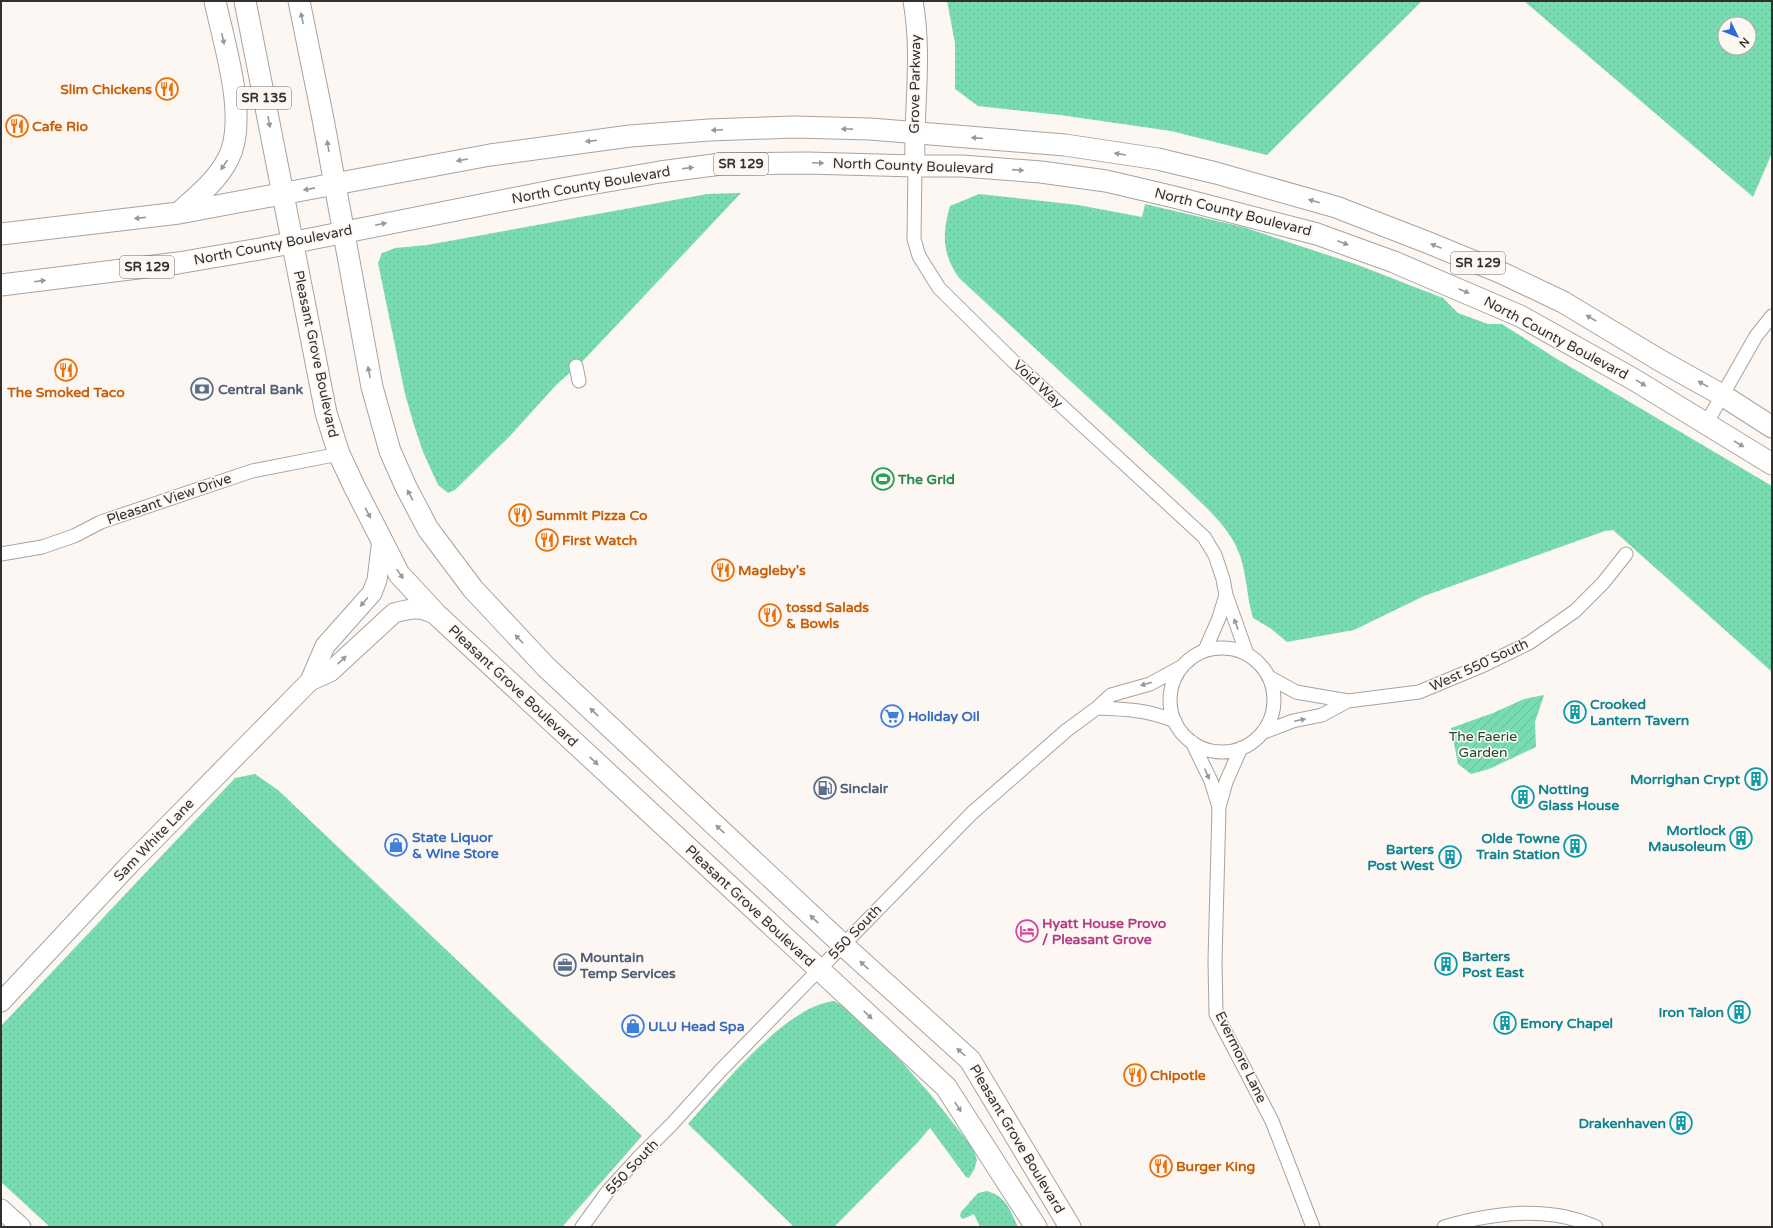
<svg xmlns="http://www.w3.org/2000/svg" width="1773" height="1228" font-family="'Varela Round',sans-serif">
	<style>
		.grass { fill: url(#grass-dots); fill-rule: evenodd }
		.garden { fill: url(#garden-furrows) }
		.lines { fill: none; stroke-linecap: round; stroke-linejoin: round }
		.street-casing { stroke: #a8a39f; stroke-width: 15 }
		.secondary-casing { stroke: #a8a39f; stroke-width: 21 }
		.primary-casing { stroke: #a8a39f; stroke-width: 23 }
		.street { stroke: #fff; stroke-width: 13 }
		.secondary { stroke: #fff; stroke-width: 19 }
		.primary { stroke: #fff; stroke-width: 21 }
		.oneway { fill: #999898 }
		.labels { text-anchor: middle; dominant-baseline: central; stroke-width: 3.5; stroke-linejoin: round; paint-order: stroke }
		.shield { fill: #fcf7f2; stroke: #6f6c6a; stroke-width: 1 }
		.shield-label { font-size: 13px; font-weight: bold; fill: #333130 }
		.street-label { font-size: 14px; fill: #333130; stroke: #fcf7f2 }
		.food-label { font-size: 14px; font-weight: bold; fill: #c56008; stroke: #fcf7f2; text-anchor: start }
		.service-label { font-size: 14px; font-weight: bold; fill: #4e5e75; stroke: #fcf7f2; text-anchor: start }
		.leisure-label { font-size: 14px; font-weight: bold; fill: #27864d; stroke: #fcf7f2; text-anchor: start }
		.culture-label { font-size: 14px; font-weight: bold; fill: #0d838f; stroke: #fcf7f2; text-anchor: end }
		.shop-label { font-size: 14px; font-weight: bold; fill: #366cbe; stroke: #fcf7f2; text-anchor: start }
		.park-label { font-size: 14px; fill: #1b4936; stroke: #fcf7f2 }
		.hotel-label { font-size: 14px; font-weight: bold; fill: #b23c85; stroke: #fcf7f2; text-anchor: start }
	</style>
	<defs>
		<pattern id="grass-dots" width="8" height="8" patternUnits="userSpaceOnUse"><rect width="8" height="8" fill="#79dcb1"/><path d="M2 2h.1M6 6h.1" fill="none" stroke="#69bd99" stroke-width="1.8" stroke-linecap="round"/></pattern>
		<pattern id="garden-furrows" width="10" height="10" patternUnits="userSpaceOnUse"><rect width="10" height="10" fill="#79dcb1"/><path d="M-1 1l2-2M0 10L10 0M9 11l2-2" fill="none" stroke="#69bd99"/></pattern>
	</defs>
	<rect width="100%" height="100%" fill="#fcf7f2"/>
	<path class="grass" d="M947 1H1422L1267 155 1171 131 1060 115 978 106 955 89V43Z
		M1524 1H1772V153L1753 197ZM1725 24H1749V48H1725Z
		M741 193 581 363 557 384 510 436 455 490 448 493 438 485 423 452 414 425 405 394 378 263 382 253 395 248 427 245 707 194Z
		M979 194 1078 205 1142 217 1145 204 1243 227 1358 265 1443 298 1458 313 1488 324H1502L1557 359 1772 486V672L1613 530 1605 531 1424 596 1354 630 1287 642 1270 628 1253 618C1246 595 1247 568 1236 546 1224 522 1203 505 1185 487L959 278C942 254 942 233 950 206Z
		M255 774 278 790 642 1136 562 1227H50L1 1182V1026L235 778Z
		M834 1001 843 1006 902 1062 931 1095 973 1148 977 1160 974 1170 969 1178 966 1177 930 1128 918 1142 834 1227H794L688 1124C721 1088 785 1006 834 1001Z
		M987 1191C1007 1197 1010 1210 1018 1227H980L974 1214 963 1219 960 1216 961 1212 978 1193Z"/>
	<path class="garden" d="M1544 695 1535 722 1536 747 1489 769 1471 774 1458 764 1451 728 1493 713 1524 699Z"/>
	<g class="lines">
		<g class="street-casing">
			<path id="street" d="M915 166 914 239 919 256 939 288 1014 362 1204 537 1215 555 1223 579 1226 595 1247 654
				M576 366 579 381
				M1706 424 1756 336 1772 316
				M1 554 42 547 74 536 101 522 252 471 339 454
				M1170 700a52 52 0 1 1 104 0a52 52 0 1 1-104 0Z
				M1205 650 1219 618 1226 595
				M1269 677 1296 692 1348 701 1419 692 1484 665 1529 643 1575 611 1603 583 1626 554
				M1097 708C1126 709 1148 710 1175 721
				M1264 732 1293 721 1322 715 1348 701
				M1192 742 1211 781 1219 807
				M1241 748 1226 782 1219 807 1215 961 1216 1014 1272 1121 1313 1227
				M582 1227 608 1191 638 1158 672 1124 721 1070 972 813 1067 730 1097 708 1111 695 1150 684 1181 667
				M1444 1227C1494 1212 1548 1205 1596 1227"/>
		</g>
		<g class="secondary-casing">
			<path id="secondary" d="M913 1C923 57 913 111 915 166
				M310 681 330 672 394 613C413 608 419 607 437 615
				M1 1002 130 864 310 681 325 646 372 593 377 580 382 539
				M1 1209 21 1227"/>
		</g>
		<g class="primary-casing">
			<path id="primary" d="M245 1 326 413 339 454 354 486 399 574 437 615 946 1087 1036 1227
				M299 1 323 119 372 387 390 451 406 487 428 529 473 589 546 667 843 945 970 1060 1070 1227
				M179 213C196 197 217 181 228 159 249 120 224 44 215 1
				M1 234 179 213 490 155 630 136 709 130 794 127 870 129 1065 145 1158 159 1216 173 1336 207 1429 243 1502 273 1563 302 1661 361 1722 395 1772 427
				M1 285 178 263 260 249 567 188 660 172 721 164 807 163 915 166H962L1041 172 1106 181 1174 197 1317 234 1394 262 1520 316 1633 379 1772 464"/>
		</g>
		<use href="#street" class="street"/>
		<use href="#secondary" class="secondary"/>
		<use href="#primary" class="primary"/>
	</g>
	<defs><path id="oneway-solid" d="M-6-.8H1V-3.2L6.5 0L1 3.2V.8H-6Z"/></defs>
	<g class="oneway">
		<use href="#oneway-solid" transform="translate(302 18) rotate(-102)"/>
		<use href="#oneway-solid" transform="translate(223 39) rotate(78)"/>
		<use href="#oneway-solid" transform="translate(269 122) rotate(80)"/>
		<use href="#oneway-solid" transform="translate(847 129) rotate(-179)"/>
		<use href="#oneway-solid" transform="translate(717 130) rotate(178)"/>
		<use href="#oneway-solid" transform="translate(977 138) rotate(-175)"/>
		<use href="#oneway-solid" transform="translate(591 141) rotate(173)"/>
		<use href="#oneway-solid" transform="translate(328 146) rotate(-100)"/>
		<use href="#oneway-solid" transform="translate(1120 154) rotate(-171)"/>
		<use href="#oneway-solid" transform="translate(462 160) rotate(170)"/>
		<use href="#oneway-solid" transform="translate(818 163) rotate(2)"/>
		<use href="#oneway-solid" transform="translate(224 165) rotate(124)"/>
		<use href="#oneway-solid" transform="translate(688 168) rotate(-7)"/>
		<use href="#oneway-solid" transform="translate(1018 170) rotate(4)"/>
		<use href="#oneway-solid" transform="translate(309 189) rotate(169)"/>
		<use href="#oneway-solid" transform="translate(1314 201) rotate(-164)"/>
		<use href="#oneway-solid" transform="translate(140 218) rotate(173)"/>
		<use href="#oneway-solid" transform="translate(381 224) rotate(-12)"/>
		<use href="#oneway-solid" transform="translate(1343 243) rotate(21)"/>
		<use href="#oneway-solid" transform="translate(1436 246) rotate(-158)"/>
		<use href="#oneway-solid" transform="translate(40 281) rotate(-7)"/>
		<use href="#oneway-solid" transform="translate(1464 291) rotate(23)"/>
		<use href="#oneway-solid" transform="translate(1591 318) rotate(-150)"/>
		<use href="#oneway-solid" transform="translate(369 372) rotate(-101)"/>
		<use href="#oneway-solid" transform="translate(1641 383) rotate(32)"/>
		<use href="#oneway-solid" transform="translate(1703 384) rotate(-151)"/>
		<use href="#oneway-solid" transform="translate(1739 444) rotate(31)"/>
		<use href="#oneway-solid" transform="translate(410 495) rotate(-118)"/>
		<use href="#oneway-solid" transform="translate(368 513) rotate(62)"/>
		<use href="#oneway-solid" transform="translate(400 574) rotate(55)"/>
		<use href="#oneway-solid" transform="translate(364 602) rotate(131)"/>
		<use href="#oneway-solid" transform="translate(1236 624) rotate(-110)"/>
		<use href="#oneway-solid" transform="translate(519 639) rotate(-134)"/>
		<use href="#oneway-solid" transform="translate(342 660) rotate(-43)"/>
		<use href="#oneway-solid" transform="translate(1146 684) rotate(164)"/>
		<use href="#oneway-solid" transform="translate(594 712) rotate(-137)"/>
		<use href="#oneway-solid" transform="translate(1300 720) rotate(-12)"/>
		<use href="#oneway-solid" transform="translate(594 761) rotate(43)"/>
		<use href="#oneway-solid" transform="translate(1207 774) rotate(66)"/>
		<use href="#oneway-solid" transform="translate(720 829) rotate(-137)"/>
		<use href="#oneway-solid" transform="translate(814 919) rotate(-137)"/>
		<use href="#oneway-solid" transform="translate(864 965) rotate(-137)"/>
		<use href="#oneway-solid" transform="translate(868 1015) rotate(43)"/>
		<use href="#oneway-solid" transform="translate(961 1052) rotate(-138)"/>
		<use href="#oneway-solid" transform="translate(958 1107) rotate(57)"/>
	</g>
	<defs>
		<g id="restaurant-ring" transform="scale(1.15)"><circle r="9.5" fill="#fcf7f2" stroke="#e8710a" stroke-width="1.5"/><path d="M-5-6h1v4h1v-4h1v4h1v-4h1v5L-1.5 .5V6h-2V.5L-5-1ZM5-6V6H3V1.5H1.5Q1.5-4 5-6Z" fill="#e8710a"/></g>
		<g id="bank-ring" transform="scale(1.15)"><circle r="9.5" fill="#fcf7f2" stroke="#5c6f8a" stroke-width="1.5"/><path d="M-6-4H6V4H-6ZM0-2.3a2.3 2.3 0 1 0 0 4.6a2.3 2.3 0 1 0 0-4.6Z" fill="#5c6f8a"/></g>
		<g id="stadium-ring" transform="scale(1.15)"><circle r="9.5" fill="#fcf7f2" stroke="#2e9e5b" stroke-width="1.5"/><path d="M0-5a6.5 5 0 1 0 0 10a6.5 5 0 1 0 0-10ZM-3.5-1.8h7v3.6h-7Z" fill="#2e9e5b"/></g>
		<g id="building-ring" transform="scale(1.15)"><circle r="9.5" fill="#fcf7f2" stroke="#0f9aa8" stroke-width="1.5"/><path d="M-4-6H4V6H1V3H-1V6H-4ZM-2.5-4.3h1.7v1.8h-1.7ZM.8-4.3h1.7v1.8H.8ZM-2.5-1h1.7V.8h-1.7ZM.8-1h1.7V.8H.8Z" fill="#0f9aa8"/></g>
		<g id="supermarket-ring" transform="scale(1.15)"><circle r="9.5" fill="#fcf7f2" stroke="#3f7fe0" stroke-width="1.5"/><path d="M-6-5.5h2.5l.6 2H6L4.5 2H-2.5L-4.4-4H-6ZM-1.5 3.2a1.3 1.3 0 1 0 .1 0ZM3 3.2a1.3 1.3 0 1 0 .1 0Z" fill="#3f7fe0"/></g>
		<g id="fuel-ring" transform="scale(1.15)"><circle r="9.5" fill="#fcf7f2" stroke="#5c6f8a" stroke-width="1.5"/><path d="M-5.5-6h7V0h2V4h1.3V-2.5L3-4.5l.8-.8L6-3V5H2.5V1h-1V6h-7ZM-4.2-4.7v3.2H.2V-4.7Z" fill="#5c6f8a"/></g>
		<g id="shop-ring" transform="scale(1.15)"><circle r="9.5" fill="#fcf7f2" stroke="#3f7fe0" stroke-width="1.5"/><path d="M-5-2.5h2.3a2.7 3.5 0 0 1 5.4 0H5L5.5 6h-11ZM-1.5-2.5h3a1.5 2.3 0 0 0-3 0Z" fill="#3f7fe0"/></g>
		<g id="hotel-ring" transform="scale(1.15)"><circle r="9.5" fill="#fcf7f2" stroke="#d1479c" stroke-width="1.5"/><path d="M-6-4.5h1.5V1H6V5H4.5V3h-9V5H-6ZM-4 0a1.8 1.8 0 1 1 3.6 0ZM.5 0V-2.5h3Q6-2.5 6 0Z" fill="#d1479c"/></g>
		<g id="office-ring" transform="scale(1.15)"><circle r="9.5" fill="#fcf7f2" stroke="#5c6f8a" stroke-width="1.5"/><path d="M-6-3h4V-5.5h4V-3h4V5H-6ZM-1-4.5V-3h2v-1.5ZM-6 0V1H6V0Z" fill="#5c6f8a"/></g>
	</defs>
	<g fill-rule="evenodd">
		<use href="#restaurant-ring" x="167" y="89"/>
		<use href="#restaurant-ring" x="17" y="126"/>
		<use href="#restaurant-ring" x="66" y="370"/>
		<use href="#bank-ring" x="202" y="389"/>
		<use href="#stadium-ring" x="883" y="479"/>
		<use href="#restaurant-ring" x="520" y="515"/>
		<use href="#restaurant-ring" x="547" y="540"/>
		<use href="#restaurant-ring" x="723" y="570"/>
		<use href="#restaurant-ring" x="770" y="615"/>
		<use href="#building-ring" x="1575" y="712"/>
		<use href="#supermarket-ring" x="892" y="716"/>
		<use href="#building-ring" x="1756" y="779"/>
		<use href="#fuel-ring" x="825" y="788"/>
		<use href="#building-ring" x="1523" y="797"/>
		<use href="#building-ring" x="1741" y="838"/>
		<use href="#shop-ring" x="396" y="845"/>
		<use href="#building-ring" x="1575" y="846"/>
		<use href="#building-ring" x="1450" y="857"/>
		<use href="#hotel-ring" x="1027" y="931"/>
		<use href="#building-ring" x="1446" y="964"/>
		<use href="#office-ring" x="565" y="965"/>
		<use href="#building-ring" x="1739" y="1012"/>
		<use href="#building-ring" x="1505" y="1023"/>
		<use href="#shop-ring" x="633" y="1026"/>
		<use href="#restaurant-ring" x="1135" y="1075"/>
		<use href="#building-ring" x="1681" y="1123"/>
		<use href="#restaurant-ring" x="1161" y="1166"/>
	</g>
	<g class="labels">
		<g class="shield">
			<rect x="237" y="87" width="54" height="22" rx="3"/>
			<rect x="714" y="153" width="54" height="22" rx="3"/>
			<rect x="1451" y="252" width="54" height="22" rx="3"/>
			<rect x="120" y="256" width="54" height="22" rx="3"/>
		</g>
		<g class="shield-label">
			<text x="264" y="98">SR 135</text>
			<text x="741" y="164">SR 129</text>
			<text x="1478" y="263">SR 129</text>
			<text x="147" y="267">SR 129</text>
		</g>
		<g class="street-label">
			<text transform="translate(915 84) rotate(-89)">Grove Parkway</text>
			<text transform="translate(913 166) rotate(2)">North County Boulevard</text>
			<text transform="translate(591 185) rotate(-10)">North County Boulevard</text>
			<text transform="translate(1233 212) rotate(14)">North County Boulevard</text>
			<text transform="translate(273 245) rotate(-11)">North County Boulevard</text>
			<text transform="translate(1556 338) rotate(28)">North County Boulevard</text>
			<text transform="translate(316 354) rotate(78)">Pleasant Grove Boulevard</text>
			<text transform="translate(1038 384) rotate(43)">Void Way</text>
			<text transform="translate(169 499) rotate(-19)">Pleasant View Drive</text>
			<text transform="translate(1479 665) rotate(-25)">West 550 South</text>
			<text transform="translate(513 686) rotate(43)">Pleasant Grove Boulevard</text>
			<text transform="translate(154 840) rotate(-46)">Sam White Lane</text>
			<text transform="translate(750 906) rotate(43)">Pleasant Grove Boulevard</text>
			<text transform="translate(855 932) rotate(-46)">550 South</text>
			<text transform="translate(1241 1057) rotate(64)">Evermore Lane</text>
			<text transform="translate(1017 1139) rotate(59)">Pleasant Grove Boulevard</text>
			<text transform="translate(632 1167) rotate(-47)">550 South</text>
		</g>
		<g class="food-label">
			<text x="152" y="89" text-anchor="end">Slim Chickens</text>
			<text x="32" y="126">Cafe Rio</text>
			<text x="66" y="392" text-anchor="middle">The Smoked Taco</text>
			<text x="536" y="515">Summit Pizza Co</text>
			<text x="562" y="540">First Watch</text>
			<text x="738" y="570">Magleby's</text>
			<text x="786" y="607">tossd Salads<tspan x="786" dy="16">&amp; Bowls</tspan></text>
			<text x="1150" y="1075">Chipotle</text>
			<text x="1176" y="1166">Burger King</text>
		</g>
		<g class="service-label">
			<text x="218" y="389">Central Bank</text>
			<text x="840" y="788">Sinclair</text>
			<text x="580" y="957">Mountain<tspan x="580" dy="16">Temp Services</tspan></text>
		</g>
		<g class="leisure-label">
			<text x="898" y="479">The Grid</text>
		</g>
		<g class="culture-label">
			<text x="1590" y="704" text-anchor="start">Crooked<tspan x="1590" dy="16">Lantern Tavern</tspan></text>
			<text x="1740" y="779">Morrighan Crypt</text>
			<text x="1538" y="789" text-anchor="start">Notting<tspan x="1538" dy="16">Glass House</tspan></text>
			<text x="1726" y="830">Mortlock<tspan x="1726" dy="16">Mausoleum</tspan></text>
			<text x="1560" y="838">Olde Towne<tspan x="1560" dy="16">Train Station</tspan></text>
			<text x="1434" y="849">Barters<tspan x="1434" dy="16">Post West</tspan></text>
			<text x="1462" y="956" text-anchor="start">Barters<tspan x="1462" dy="16">Post East</tspan></text>
			<text x="1724" y="1012">Iron Talon</text>
			<text x="1520" y="1023" text-anchor="start">Emory Chapel</text>
			<text x="1666" y="1123">Drakenhaven</text>
		</g>
		<g class="shop-label">
			<text x="908" y="716">Holiday Oil</text>
			<text x="412" y="837">State Liquor<tspan x="412" dy="16">&amp; Wine Store</tspan></text>
			<text x="648" y="1026">ULU Head Spa</text>
		</g>
		<g class="park-label">
			<text x="1483" y="736">The Faerie<tspan x="1483" dy="16">Garden</tspan></text>
		</g>
		<g class="hotel-label">
			<text x="1042" y="923">Hyatt House Provo<tspan x="1042" dy="16">/ Pleasant Grove</tspan></text>
		</g>
	</g>
	<rect width="1773" height="1228" fill="none" stroke="#333130" stroke-width="4"/>
	<g transform="translate(1737 36) rotate(133)"><circle r="19" fill="#fcf7f2" stroke="#aca8a4"/>
	<path d="M0-3L7 15L0 10L-7 15Z" fill="#2b6ad7"/>
	<text y="-6" font-size="11" font-weight="bold" text-anchor="middle" fill="#333130">N</text>
	</g>
</svg>
